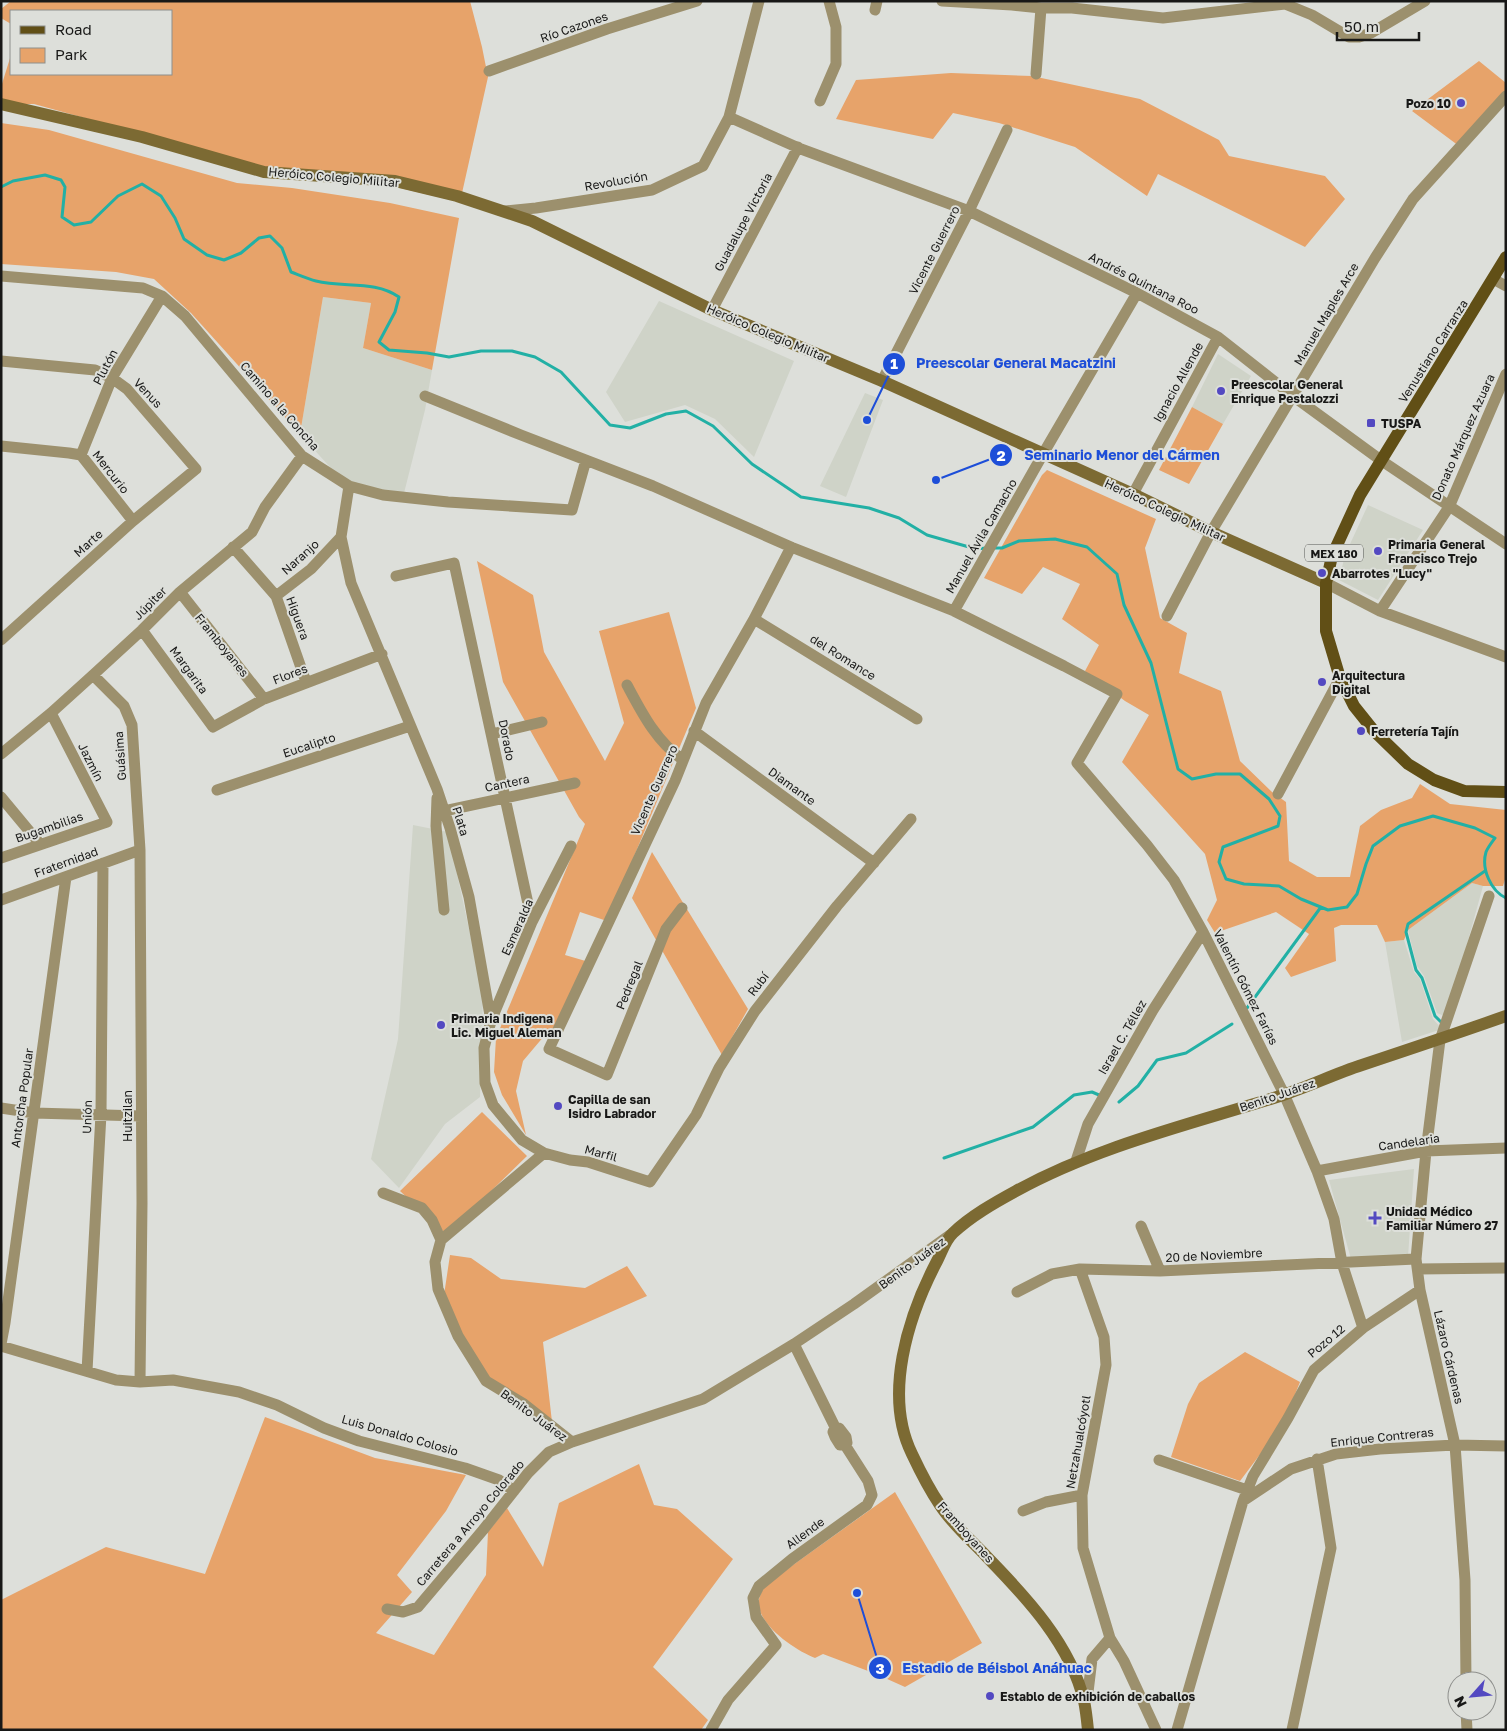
<svg xmlns="http://www.w3.org/2000/svg" width="1507" height="1731" font-family="'Golos Text',sans-serif">
	<style>
		.built { fill: #cfd3c8 }
		.green { fill: #e7a36a }
		.lines { fill: none; stroke-linecap: round; stroke-linejoin: round }
		.stream { stroke: #22b0a5; stroke-width: 3 }
		.street { stroke: #9c906d; stroke-width: 11 }
		.secondary { stroke: #7c6a33; stroke-width: 12 }
		.primary { stroke: #614f16; stroke-width: 12 }
		.poi-dot { fill: #5349c1; stroke: #dddfda; stroke-width: 2 }
		.labels { text-anchor: middle; dominant-baseline: central; stroke-width: 4; stroke-linejoin: round; paint-order: stroke }
		.shield { fill: #dddfda; stroke: #535452; stroke-width: 1 }
		.shield-label { font-size: 11px; font-weight: bold; fill: #181817 }
		.street-label { font-size: 12px; fill: #181817; stroke: #dddfda }
		.poi-label { font-size: 12px; font-weight: bold; fill: #181817; stroke: #dddfda; text-anchor: start }
		.leader { fill: none; stroke: #1d4ed8; stroke-width: 2 }
		.callout-dot { fill: #1d4ed8; stroke: #dddfda; stroke-width: 2 }
		.mark-label { font-size: 15px; text-anchor: middle; font-weight: bold; fill: #fff }
		.callout-label { font-size: 14px; text-anchor: middle; font-weight: bold; fill: #1d4ed8; stroke: #dddfda; stroke-width: 4; stroke-linejoin: round; paint-order: stroke }
	</style>
	<rect width="100%" height="100%" fill="#dddfda"/>
	<path class="built" d="M323 297 371 303 363 348 432 370 425 410 403 497 359 489 338 476 300 434Z
		M659 301 794 361 754 457 715 419 685 405 625 422 606 392Z
		M1218 354 1251 376 1223 424 1192 407Z
		M865 393 883 400 846 497 820 486Z
		M1368 505 1423 530 1378 600 1339 580 1345 555Z
		M413 825 448 832 483 994 480 1097 445 1124 399 1188 371 1159 398 1039Z
		M1472 883 1483 886 1447 1017 1437 1013 1424 976 1417 966 1408 930Z
		M1404 940 1414 972 1420 979 1433 1019 1442 1029 1402 1042 1385 942Z
		M1414 1169 1408 1257 1351 1259 1329 1180Z"/>
	<path class="green" d="M11 1H470L482 47 488 77 460 202 400 188 262 167 34 104H1V87L11 55V74H171V11H11V24L1 18V9Z
		M1479 61 1506 83V95L1459 146 1412 111Z
		M951 73 1032 76 1140 99 1219 140 1229 156 1325 176 1345 199 1305 247 1158 174 1147 196 1075 147 999 123 953 113 933 139 836 119 856 80Z
		M1 123 49 130 237 183 292 188 390 203 459 218 432 370 363 348 371 303 323 297 300 434 191 313 154 279 116 272 1 264Z
		M1192 407 1223 424 1189 484 1159 470Z
		M1047 470 1156 519 1145 548 1160 618 1187 633 1179 673 1221 691 1240 761 1272 792 1286 802 1289 861 1317 877H1350L1360 826 1381 810 1412 798 1420 784 1450 804 1506 810V876L1503 886H1483L1472 883 1408 930 1404 940 1385 942 1377 925H1341L1334 928 1336 961 1291 977 1285 968 1309 934 1276 912 1215 933 1207 920 1217 900 1205 854 1122 762 1149 715 1125 701 1085 671 1099 645 1062 619 1080 584 1043 567 1022 594 984 578 1042 475Z
		M477 561 533 595 544 652 605 761 624 723 599 631 669 612 696 708 607 921 580 912 565 955 589 962 558 1027 550 1029 523 1061 516 1091 526 1135 502 1095 494 1072 496 1038 585 824 579 817 503 682Z
		M652 852 748 1009 722 1055 632 898Z
		M482 1112 527 1156 484 1198 444 1232 400 1191Z
		M450 1255 471 1258 501 1279 585 1288 627 1266 647 1296 543 1342 552 1422 487 1383 460 1337 444 1295Z
		M1245 1352 1300 1382 1283 1424 1240 1481 1171 1457 1188 1404 1199 1383Z
		M265 1417 375 1458 466 1475 446 1511 397 1575 412 1592 376 1633 434 1655 486 1575 488 1532 507 1508 543 1567 559 1503 639 1464 654 1505 677 1509 733 1559 653 1667 708 1720 701 1730H1V1600L106 1547 205 1574Z
		M895 1492 982 1643 905 1687 876 1674 823 1654 815 1658C796 1651 754 1623 759 1599 760 1595 763 1589 765 1585Z"/>
	<g class="lines">
		<path class="stream" d="M1 187 13 181 45 175 61 180 65 187 62 217 74 225 91 222 118 196 142 184 161 196 175 218 184 239 207 255 224 260 241 253 259 238 270 236 282 248 291 272C299 275 308 279 316 281 344 288 375 280 399 297L395 312 379 342 389 350 427 353 449 357 481 351H512L535 357 561 372 610 425 630 428 666 414 686 411 713 426 752 464 801 497 869 508 899 518 927 535 976 549 986 548
			M992 548H1002L1019 541 1055 539 1087 547 1117 574 1124 605 1151 663 1178 769 1192 779 1216 774H1240L1269 799 1280 816 1278 826 1223 847 1219 862 1226 879 1244 884 1279 886 1301 899 1328 910 1347 907 1357 894 1366 864 1373 846 1400 826 1433 816 1475 828 1495 838C1492 842 1488 847 1486 852 1481 869 1491 891 1506 898
			M1247 1008 1321 907
			M1442 1023 1435 1016 1422 978 1416 970 1406 932 1408 924 1485 871
			M1119 1102 1138 1086 1157 1060 1186 1053 1232 1024
			M944 1158 1033 1127 1074 1095 1092 1092 1099 1095"/>
		<path class="street" d="M942 1 1012 5 1041 8H1072L1163 18 1285 4 1312 15 1349 37H1359L1371 33 1425 1
			M875 10 877 1
			M489 71 607 29 697 1
			M1036 74 1041 8
			M820 101 836 64V27L829 1
			M729 117 801 149 969 211 1137 293 1218 337 1293 396 1382 461 1506 544
			M505 211 536 208 652 190 703 166 729 117 759 1
			M1 276 143 288 162 296 185 316 302 456 349 486 383 495 448 502 572 510 586 460
			M1493 279 1506 286
			M712 310 798 147
			M1 361 95 370 112 378 127 389 196 469 133 521 1 640
			M882 381 969 211 1007 130
			M425 396 521 435 653 486 791 547 954 611 1064 666 1117 694 1077 763 1147 845 1174 880 1203 932 1284 1094 1317 1171 1334 1219 1342 1263 1363 1328
			M1 446 69 453 81 455 133 521
			M81 455 112 378 162 296
			M349 486 341 537 351 583 437 789 450 828 469 897 491 1021 484 1048 485 1083 493 1105 522 1140 544 1153 570 1160 588 1162 650 1182 696 1115 719 1068 755 1011 837 906 911 819
			M1133 494 1218 337
			M233 547 276 596 306 682
			M396 576 454 563 532 922
			M1326 583 1380 611 1506 657
			M180 592 264 699
			M276 596 311 569 341 537
			M954 611 1043 454 1137 293
			M1380 611 1449 507 1506 374
			M1167 616 1211 532 1375 258 1413 199 1506 96
			M754 619 917 719
			M142 630 213 727 264 699 382 654
			M93 675 124 706 132 725 140 850 142 1203 140 1382
			M627 685C642 713 656 741 683 760
			M694 731 874 863
			M492 734 542 722
			M1 754 51 713 93 675 142 630 180 592 252 532 265 507 302 456
			M217 790 410 726
			M1278 794 1340 678
			M1 797 40 844
			M437 798 436 826 444 910
			M444 811 575 783
			M1 858 107 822 51 713
			M1 900 140 850
			M682 908 666 929 607 1075 549 1049 675 781 706 703 754 619 791 547
			M491 1021 532 922 571 846
			M1 1108 34 1113 141 1116
			M1076 1161 1088 1124 1153 1010 1203 932
			M1317 1171 1426 1151 1506 1148
			M383 1193 422 1208 432 1220 441 1240
			M1141 1226 1160 1271
			M441 1240 435 1262 438 1289 458 1336 486 1381 524 1404 572 1442
			M441 1240 544 1153
			M1080 1269 1104 1337 1106 1365 1082 1495 1083 1548 1110 1638 1124 1661 1156 1730
			M1418 1269 1506 1268
			M1017 1292 1052 1274 1080 1269 1160 1271 1416 1259
			M1 1322 5 1323 1 1344
			M5 1323 66 877
			M1 1346 116 1380 140 1382 173 1380 239 1392 277 1405 324 1428 359 1441 465 1468 499 1480 514 1491
			M87 1371 101 1114 103 863
			M835 1427 839 1428 846 1437 847 1443 845 1445
			M1159 1460 1247 1490
			M1243 1501 1291 1469 1336 1454 1380 1449 1455 1445 1506 1446
			M1023 1511 1046 1502 1082 1495
			M387 1609 403 1612 418 1607 483 1530 528 1473 549 1452 572 1442 703 1399 794 1344 854 1304 950 1235
			M1466 1681 1465 1580 1455 1445 1420 1290 1416 1259 1426 1151 1440 1040 1489 896
			M1084 1700 1088 1692 1092 1659 1110 1638
			M1466 1711 1467 1730
			M711 1730 728 1700 776 1645 756 1617 753 1598 759 1586 792 1559 867 1505 872 1495 868 1481 845 1445H840L835 1437 833 1432 835 1427 794 1344
			M1177 1730 1243 1501 1253 1476 1288 1418 1314 1370 1363 1328 1420 1290
			M1292 1730 1331 1548 1317 1459"/>
		<path class="secondary" d="M1 104 142 137 264 172 395 181 457 196 532 221 712 310 882 381 1133 494 1211 532 1326 583
			M1088 1730C1087 1720 1086 1710 1084 1701 1071 1645 1026 1597 987 1557 971 1540 952 1524 940 1505 929 1489 920 1471 912 1454 883 1395 908 1317 936 1263 941 1254 945 1240 953 1233 971 1216 994 1203 1016 1191 1098 1146 1191 1124 1280 1096 1308 1087 1334 1074 1362 1065 1410 1049 1458 1033 1506 1016"/>
		<path class="primary" d="M1506 257 1360 495 1332 556 1326 583V631L1340 678 1354 706 1374 731 1408 764 1434 780 1464 791 1506 792"/>
	</g>
	<g class="poi-dot">
		<circle cx="1461" cy="103" r="5"/>
		<circle cx="1221" cy="391" r="5"/>
		<rect x="1366" y="418" width="10" height="10" rx="2.5"/>
		<circle cx="1378" cy="551" r="5"/>
		<circle cx="1322" cy="573" r="5"/>
		<circle cx="1322" cy="682" r="5"/>
		<circle cx="1361" cy="731" r="5"/>
		<circle cx="441" cy="1025" r="5"/>
		<circle cx="558" cy="1106" r="5"/>
		<path d="M1372.5 1210.5h5v5h5v5h-5v5h-5v-5h-5v-5h5z"/>
		<circle cx="990" cy="1696" r="5"/>
	</g>
	<g class="labels">
		<rect class="shield" x="1305" y="544.5" width="58" height="17" rx="4"/>
		<g class="shield-label">
			<text x="1334" y="553">MEX 180</text>
		</g>
		<g class="street-label">
			<text transform="translate(574 27) rotate(-19)">Río Cazones</text>
			<text transform="translate(334 177) rotate(5)">Heróico Colegio Militar</text>
			<text transform="translate(616 181) rotate(-10)">Revolución</text>
			<text transform="translate(743 222) rotate(-62)">Guadalupe Victoria</text>
			<text transform="translate(934 250) rotate(-63)">Vicente Guerrero</text>
			<text transform="translate(1144 283) rotate(27)">Andrés Quintana Roo</text>
			<text transform="translate(1326 314) rotate(-60)">Manuel Maples Arce</text>
			<text transform="translate(768 333) rotate(23)">Heróico Colegio Militar</text>
			<text transform="translate(1433 351) rotate(-58)">Venustiano Carranza</text>
			<text transform="translate(105 367) rotate(-62)">Plutón</text>
			<text transform="translate(1178 382) rotate(-61)">Ignacio Allende</text>
			<text transform="translate(148 393) rotate(47)">Venus</text>
			<text transform="translate(280 406) rotate(49)">Camino a la Concha</text>
			<text transform="translate(1463 437) rotate(-66)">Donato Márquez Azuara</text>
			<text transform="translate(111 472) rotate(52)">Mercurio</text>
			<text transform="translate(1165 510) rotate(25)">Heróico Colegio Militar</text>
			<text transform="translate(981 536) rotate(-60)">Manuel Ávila Camacho</text>
			<text transform="translate(88 543) rotate(-42)">Marte</text>
			<text transform="translate(300 557) rotate(-42)">Naranjo</text>
			<text transform="translate(150 603) rotate(-45)">Júpiter</text>
			<text transform="translate(298 618) rotate(70)">Higuera</text>
			<text transform="translate(222 645) rotate(51)">Framboyanes</text>
			<text transform="translate(843 657) rotate(32)">del Romance</text>
			<text transform="translate(189 670) rotate(54)">Margarita</text>
			<text transform="translate(290 674) rotate(-21)">Flores</text>
			<text transform="translate(507 740) rotate(79)">Dorado</text>
			<text transform="translate(309 745) rotate(-18)">Eucalipto</text>
			<text transform="translate(120 756) rotate(-94)">Guásima</text>
			<text transform="translate(91 762) rotate(63)">Jazmín</text>
			<text transform="translate(507 783) rotate(-12)">Cantera</text>
			<text transform="translate(792 786) rotate(36)">Diamante</text>
			<text transform="translate(654 790) rotate(-66)">Vicente Guerrero</text>
			<text transform="translate(461 821) rotate(73)">Plata</text>
			<text transform="translate(49 827) rotate(-19)">Bugambilias</text>
			<text transform="translate(66 862) rotate(-20)">Fraternidad</text>
			<text transform="translate(517 927) rotate(-66)">Esmeralda</text>
			<text transform="translate(758 984) rotate(-53)">Rubí</text>
			<text transform="translate(629 985) rotate(-68)">Pedregal</text>
			<text transform="translate(1246 987) rotate(63)">Valentín Gómez Farías</text>
			<text transform="translate(1122 1037) rotate(-60)">Israel C. Téllez</text>
			<text transform="translate(1277 1095) rotate(-19)">Benito Juárez</text>
			<text transform="translate(22 1098) rotate(-82)">Antorcha Popular</text>
			<text transform="translate(127 1116) rotate(-90)">Huitzilan</text>
			<text transform="translate(87 1117) rotate(-88)">Unión</text>
			<text transform="translate(1409 1142) rotate(-8)">Candelaria</text>
			<text transform="translate(601 1153) rotate(15)">Marfil</text>
			<text transform="translate(1214 1255) rotate(-3)">20 de Noviembre</text>
			<text transform="translate(912 1263) rotate(-36)">Benito Juárez</text>
			<text transform="translate(1326 1341) rotate(-40)">Pozo 12</text>
			<text transform="translate(1449 1357) rotate(77)">Lázaro Cárdenas</text>
			<text transform="translate(534 1415) rotate(36)">Benito Juárez</text>
			<text transform="translate(400 1435) rotate(16)">Luis Donaldo Colosio</text>
			<text transform="translate(1382 1437) rotate(-6)">Enrique Contreras</text>
			<text transform="translate(1078 1442) rotate(-80)">Netzahualcóyotl</text>
			<text transform="translate(470 1523) rotate(-50)">Carretera a Arroyo Colorado</text>
			<text transform="translate(966 1532) rotate(48)">Framboyanes</text>
			<text transform="translate(805 1533) rotate(-36)">Allende</text>
		</g>
		<g class="poi-label">
			<text x="1451" y="103" text-anchor="end">Pozo 10</text>
			<text x="1231" y="384">Preescolar General<tspan x="1231" dy="14">Enrique Pestalozzi</tspan></text>
			<text x="1381" y="423">TUSPA</text>
			<text x="1388" y="544">Primaria General<tspan x="1388" dy="14">Francisco Trejo</tspan></text>
			<text x="1332" y="573">Abarrotes "Lucy"</text>
			<text x="1332" y="675">Arquitectura<tspan x="1332" dy="14">Digital</tspan></text>
			<text x="1371" y="731">Ferretería Tajín</text>
			<text x="451" y="1018">Primaria Indigena<tspan x="451" dy="14">Lic. Miguel Aleman</tspan></text>
			<text x="568" y="1099">Capilla de san<tspan x="568" dy="14">Isidro Labrador</tspan></text>
			<text x="1386" y="1211">Unidad Médico<tspan x="1386" dy="14">Familiar Número 27</tspan></text>
			<text x="1000" y="1696">Establo de exhibición de caballos</text>
		</g>
	</g>
	<path class="leader" d="M867 420L894 364M936 480L1001 455M857 1593L880 1668"/>
	<g class="callout-dot">
		<circle cx="867" cy="420" r="5"/>
		<circle cx="936" cy="480" r="5"/>
		<circle cx="857" cy="1593" r="5"/>
		<circle cx="894" cy="364" r="12"/>
		<circle cx="1001" cy="455" r="12"/>
		<circle cx="880" cy="1668" r="12"/>
	</g>
	<g class="mark-label">
		<text x="894" y="369">1</text>
		<text x="1001" y="461">2</text>
		<text x="880" y="1674">3</text>
	</g>
	<g class="callout-label">
		<text x="1016" y="368">Preescolar General Macatzini</text>
		<text x="1122" y="460">Seminario Menor del Cármen</text>
		<text x="997" y="1673">Estadio de Béisbol Anáhuac</text>
	</g>
	<rect width="1507" height="1731" fill="none" stroke="#181817" stroke-width="5"/>
	<rect x="10" y="10" width="162" height="65" fill="#dddfda" stroke="#8e8f8c"/>
	<rect x="20" y="26" width="25" height="8" fill="#614f16" stroke="#8e8f8c"/>
	<text x="55" y="35" font-size="15" fill="#181817">Road</text>
	<rect x="20" y="48" width="25" height="15" fill="#e7a36a" stroke="#8e8f8c"/>
	<text x="55" y="60" font-size="15" fill="#181817">Park</text>
	<g transform="translate(1472 1696) rotate(243)"><circle r="24" fill="#dddfda" stroke="#8e8f8c"/>
	<path d="M0-4L9 19L0 12L-9 19Z" fill="#5349c1"/>
	<text y="-8" font-size="14" font-weight="bold" text-anchor="middle" fill="#181817">N</text>
	</g>
	<path d="M1337 32v8h82v-8" fill="none" stroke="#181817" stroke-width="2.5"/>
	<text x="1344" y="32" font-size="15" fill="#181817" stroke="#dddfda" stroke-width="4" paint-order="stroke">50 m</text>
</svg>
